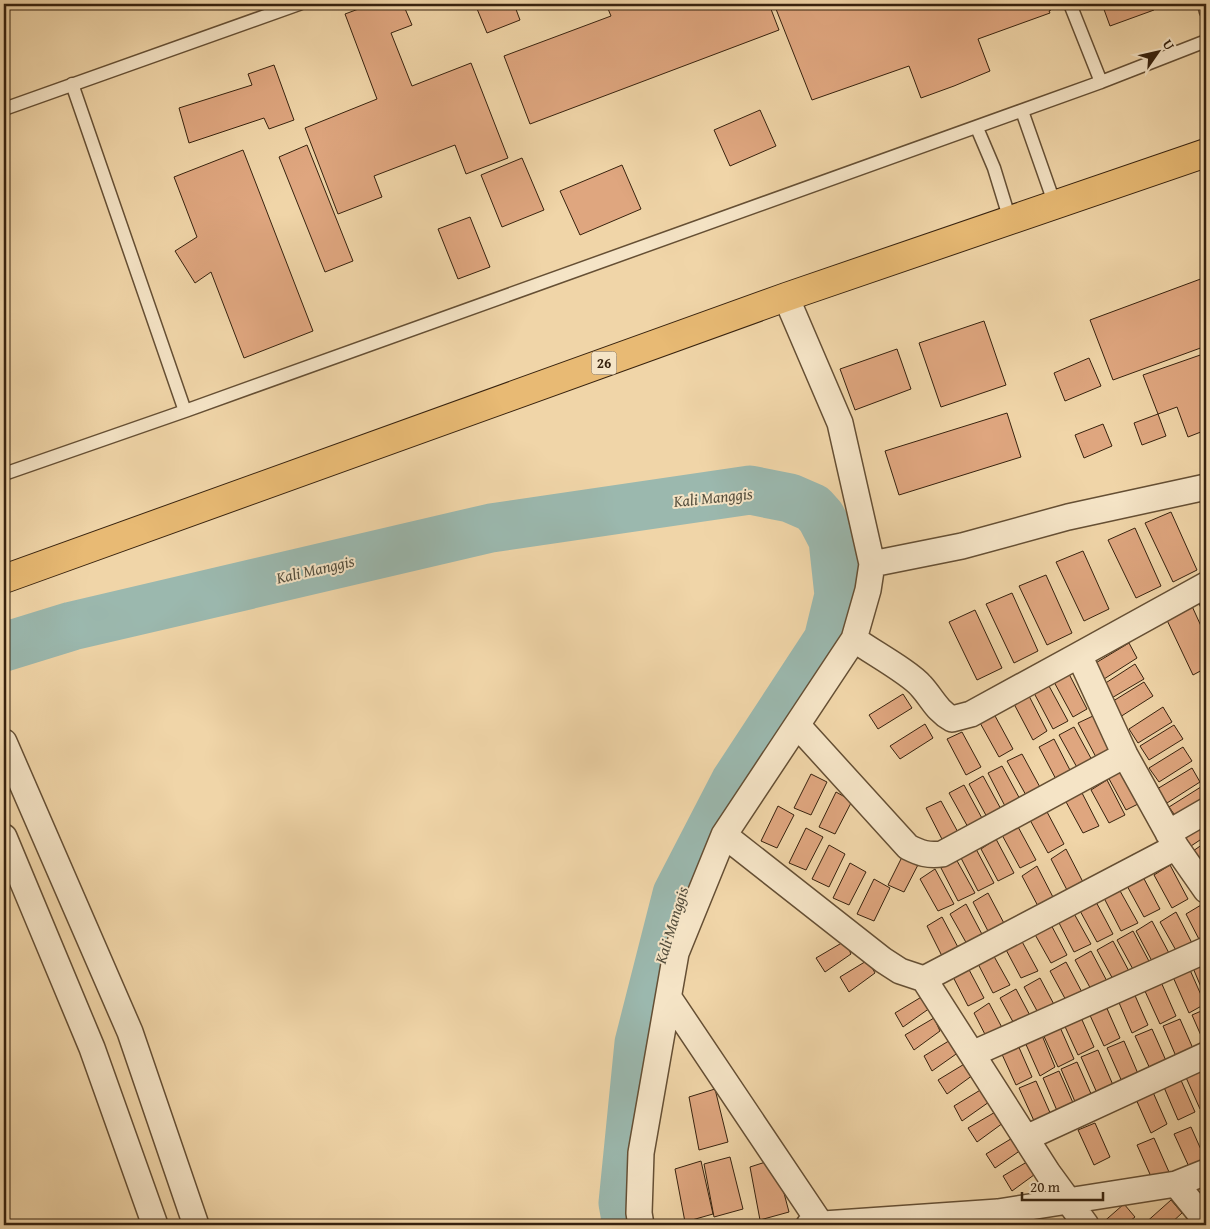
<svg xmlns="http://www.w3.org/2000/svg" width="1210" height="1229" font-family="'Gentium Book Plus',serif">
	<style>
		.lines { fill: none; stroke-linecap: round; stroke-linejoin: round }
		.river { stroke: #9bb8ae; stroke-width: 49 }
		.building { fill: #dfa67f; stroke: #37220e }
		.service-casing { stroke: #654f34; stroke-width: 15 }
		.minor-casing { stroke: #654f34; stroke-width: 28 }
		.trunk-casing { stroke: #37220e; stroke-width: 30 }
		.service { stroke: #f5e4c6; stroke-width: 12 }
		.minor { stroke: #f5e4c6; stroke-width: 25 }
		.trunk { stroke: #e8ba74; stroke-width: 28 }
		.labels { text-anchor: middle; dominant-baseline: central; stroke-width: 4; stroke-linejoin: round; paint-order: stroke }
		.shield { fill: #f5e4c6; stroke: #705c45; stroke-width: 1 }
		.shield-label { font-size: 14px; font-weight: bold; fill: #37220e }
		.water-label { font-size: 16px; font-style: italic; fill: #554f3e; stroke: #f5e4c6 }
	</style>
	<rect width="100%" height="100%" fill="#f0d5a8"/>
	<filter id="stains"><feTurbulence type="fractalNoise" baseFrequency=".004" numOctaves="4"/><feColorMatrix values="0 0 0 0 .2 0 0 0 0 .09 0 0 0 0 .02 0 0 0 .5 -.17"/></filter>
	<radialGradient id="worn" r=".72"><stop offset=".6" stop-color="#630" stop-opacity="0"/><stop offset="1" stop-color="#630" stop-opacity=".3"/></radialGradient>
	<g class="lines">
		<path class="river" d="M4 647 72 626 491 528 750 490 790 498 813 508 821 517 833 540 839 595 828 640 735 782 677 894 639 1043 623 1203 627 1225"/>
	</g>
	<path class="building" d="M372 4H403L412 25 391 33 412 86 471 63 508 158 466 174 455 145 374 176 382 197 338 214 305 128 377 99 345 14Z
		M475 4H514L520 20 487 33Z
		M606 4H769L779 30 530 124 504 56 611 16Z
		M774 4H1049L1051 10 1049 11 1050 13 978 39 990 71 954 86 921 98 909 66 812 100Z
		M1102 4H1152L1154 10 1110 26Z
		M274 65 294 120 269 129 264 118 189 143 179 108 252 85 248 74Z
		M760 110 776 146 730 166 714 130Z
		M307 145 353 261 325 272 279 157Z
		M243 150 313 331 244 358 211 272 195 283 175 251 197 237 174 177Z
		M522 158 544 210 502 227 481 175Z
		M622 165 641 209 580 235 560 191Z
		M470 217 490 267 458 279 438 229Z
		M1206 277V346L1113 380 1090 320Z
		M984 321 1006 385 941 407 919 343Z
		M897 349 911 389 855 410 840 369Z
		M1206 353V430L1188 437 1177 407 1158 414 1143 375Z
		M1089 358 1101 386 1065 401 1054 373Z
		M1007 413 1021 457 899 495 885 451Z
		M1158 414 1166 436 1142 445 1134 423Z
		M1103 424 1112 446 1084 458 1075 435Z
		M1171 512 1197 570 1173 582 1145 523Z
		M1135 528 1161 586 1136 598 1108 540Z
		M1083 551 1109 609 1084 621 1056 562Z
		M1046 575 1072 633 1047 645 1019 586Z
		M1206 592V619L1196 597Z
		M1012 593 1038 651 1014 663 986 604Z
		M1191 604 1206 637V668L1193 675 1165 616Z
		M975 610 1002 668 977 680 949 622Z
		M1129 643 1137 658 1104 679 1094 664Z
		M1135 664 1144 679 1110 699 1101 686Z
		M1069 674 1087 709 1073 717 1054 682Z
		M1144 682 1153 696 1120 717 1110 703Z
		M1049 686 1068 721 1053 729 1034 693Z
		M903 694 912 708 878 729 869 715Z
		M1029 696 1047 731 1033 740 1014 704Z
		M1163 707 1172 722 1138 743 1129 729Z
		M994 714 1013 749 999 757 979 721Z
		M1093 716 1111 751 1097 759 1078 723Z
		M925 724 933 738 900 759 890 746Z
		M1174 725 1183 739 1149 760 1140 746Z
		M1074 727 1093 762 1079 771 1059 735Z
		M962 732 981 767 966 775 947 739Z
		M1054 739 1072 774 1058 783 1039 747Z
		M1183 747 1192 761 1159 782 1149 768Z
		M1022 754 1041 789 1027 797 1007 761Z
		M1002 766 1021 801 1007 810 988 773Z
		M1124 768 1142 802 1126 810 1108 777Z
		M1192 768 1200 782 1167 803 1157 789Z
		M811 774 827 782 811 815 794 808Z
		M983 776 1002 811 988 819 969 784Z
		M1107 780 1125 815 1109 823 1091 790Z
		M964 785 983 820 969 829 949 793Z
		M1204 785 1206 790V803L1179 821 1169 807Z
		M1081 791 1099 826 1083 833 1065 800Z
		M836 792 852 801 835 834 819 827Z
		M941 801 960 836 945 845 926 808Z
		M778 806 794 815 777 848 761 841Z
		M1046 810 1064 844 1048 853 1030 820Z
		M1206 817V836L1191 846 1182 832Z
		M1017 825 1036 860 1020 868 1002 835Z
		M806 828 823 837 806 870 789 863Z
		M996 839 1014 873 998 881 981 849Z
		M1206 842V862L1203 864 1193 851Z
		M829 845 845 854 829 887 812 879Z
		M976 849 994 883 978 891 961 858Z
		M1066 849 1084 884 1068 892 1051 859Z
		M905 851 921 859 904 892 888 885Z
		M956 859 975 893 958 901 941 868Z
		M850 863 866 872 849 905 833 898Z
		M1170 865 1188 899 1172 908 1154 875Z
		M1037 866 1055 901 1039 908 1022 876Z
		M935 869 954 904 938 911 920 879Z
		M1142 875 1160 909 1144 917 1126 884Z
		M874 879 890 888 874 921 857 914Z
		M1119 889 1138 923 1121 931 1104 898Z
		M988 893 1006 927 990 935 973 902Z
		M1095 900 1113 934 1097 942 1079 909Z
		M966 904 984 938 968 946 950 914Z
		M1201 905 1206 915V946L1203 947 1186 914Z
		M1072 910 1091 944 1074 952 1057 919Z
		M1176 912 1194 947 1178 954 1160 922Z
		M942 917 960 951 944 960 927 926Z
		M1049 921 1067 955 1051 963 1033 931Z
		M1152 921 1170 955 1153 963 1136 931Z
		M1133 931 1151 965 1135 973 1117 940Z
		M1019 936 1038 971 1021 978 1004 946Z
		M845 941 851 954 825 972 816 958Z
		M1113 941 1131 975 1115 983 1097 950Z
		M991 951 1010 985 993 993 976 960Z
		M1091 951 1109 985 1093 993 1075 960Z
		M868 960 875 973 849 992 840 977Z
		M1066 962 1084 996 1068 1004 1050 971Z
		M1206 962V999L1193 968Z
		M966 964 984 998 968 1006 951 973Z
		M1190 970 1205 1004 1189 1013 1173 977Z
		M1040 978 1058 1012 1042 1020 1024 987Z
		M1161 982 1176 1016 1160 1024 1144 989Z
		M1016 989 1034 1023 1018 1031 1000 998Z
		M1133 991 1148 1025 1132 1033 1117 998Z
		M923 996 930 1008 903 1027 895 1013Z
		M989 1003 1007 1037 991 1046 974 1013Z
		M1105 1004 1120 1038 1104 1046 1088 1011Z
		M1206 1009V1047L1192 1015Z
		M1079 1013 1094 1047 1078 1055 1062 1020Z
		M934 1018 940 1031 914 1050 905 1035Z
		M1180 1019 1195 1053 1178 1061 1163 1026Z
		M1059 1025 1074 1059 1058 1067 1042 1032Z
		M1152 1029 1167 1063 1151 1071 1135 1036Z
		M1041 1033 1055 1067 1040 1076 1024 1040Z
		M952 1039 959 1052 932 1071 924 1056Z
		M1124 1041 1139 1076 1123 1084 1107 1048Z
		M1017 1043 1032 1077 1016 1085 1000 1050Z
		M1098 1050 1113 1085 1097 1093 1081 1057Z
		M1077 1062 1092 1096 1076 1104 1061 1069Z
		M966 1063 973 1075 947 1094 938 1080Z
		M1201 1066 1206 1078V1105L1200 1109 1184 1073Z
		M1059 1071 1074 1105 1058 1113 1043 1078Z
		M1180 1078 1195 1112 1178 1120 1163 1085Z
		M1036 1081 1051 1115 1035 1123 1019 1088Z
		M715 1089 728 1142 699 1150 689 1097Z
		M982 1089 989 1102 962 1121 954 1106Z
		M1152 1090 1167 1124 1151 1133 1135 1097Z
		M997 1111 1003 1123 977 1142 968 1128Z
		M1095 1123 1110 1157 1094 1165 1078 1130Z
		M1191 1127 1206 1161 1190 1169 1174 1134Z
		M1014 1137 1021 1150 995 1168 986 1154Z
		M1154 1138 1169 1172 1153 1181 1137 1145Z
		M730 1157 743 1209 714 1217 704 1164Z
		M775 1159 789 1212 760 1220 750 1167Z
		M1032 1159 1038 1172 1012 1191 1003 1176Z
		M701 1161 713 1214 685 1222 675 1169Z
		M1171 1200 1182 1213 1169 1225H1143Z
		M1124 1204 1135 1217 1125 1225H1100Z"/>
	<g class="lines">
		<g class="service-casing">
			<path id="service" d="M1204 4 1206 12
				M1101 82 1206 41
				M72 84 185 411 1101 82 1070 4
				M4 109 299 4
				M1022 111 1055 205
				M977 128 994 168 1010 220
				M4 474 185 411"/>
		</g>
		<g class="minor-casing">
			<path id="minor" d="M872 564 962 546 1068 517 1206 487
				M1206 585 1079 655 1125 755 1176 847 1206 890
				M854 639C870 651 909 672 921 686 932 698 937 711 952 719L971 714 1079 655
				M798 726 908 847C920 853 928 856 942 854L1125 755
				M4 742 130 1032 196 1225
				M1168 833 1206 811
				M724 835 883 960 900 971 924 979 1048 1173 1086 1225
				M4 837 92 1048 155 1225
				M924 979 1176 847
				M669 998 820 1223
				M972 1054 1206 950
				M1026 1138 1206 1055
				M1176 1184 1206 1221
				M641 1225 639 1213 641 1153 676 953 724 835 854 639 868 590 872 564 840 423 786 297
				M809 1225 998 1212 1176 1184 1206 1172"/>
		</g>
		<g class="trunk-casing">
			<path id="trunk" d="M4 579 786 297 1206 153"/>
		</g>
		<use href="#service" class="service"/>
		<use href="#minor" class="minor"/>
		<use href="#trunk" class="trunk"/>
	</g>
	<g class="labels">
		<rect class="shield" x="591.5" y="351.5" width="25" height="23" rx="4"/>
		<g class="shield-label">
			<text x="604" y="363">26</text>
		</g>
		<g class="water-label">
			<text transform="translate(713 497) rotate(-6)">Kali Manggis</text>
			<text transform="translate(315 569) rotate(-13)">Kali Manggis</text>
			<text transform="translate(671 925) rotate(-73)">Kali Manggis</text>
		</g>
	</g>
	<rect width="1210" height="1229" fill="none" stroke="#f0d5a8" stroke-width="20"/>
	<rect x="5" y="5" width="1200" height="1219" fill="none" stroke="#37220e" stroke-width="2.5"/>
	<rect x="10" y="10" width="1190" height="1209" fill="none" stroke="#37220e"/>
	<g transform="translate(1158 52) rotate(56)" stroke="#f5e4c6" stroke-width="4" paint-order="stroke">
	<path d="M0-4L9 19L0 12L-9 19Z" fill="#37220e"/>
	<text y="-8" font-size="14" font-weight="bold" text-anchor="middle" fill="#37220e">U</text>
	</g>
	<path d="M1022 1192v8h81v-8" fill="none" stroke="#37220e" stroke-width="2.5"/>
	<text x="1030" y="1192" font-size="15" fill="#37220e" stroke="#f5e4c6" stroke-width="4" paint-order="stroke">20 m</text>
	<rect width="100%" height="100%" filter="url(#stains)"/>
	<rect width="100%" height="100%" fill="url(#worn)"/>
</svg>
